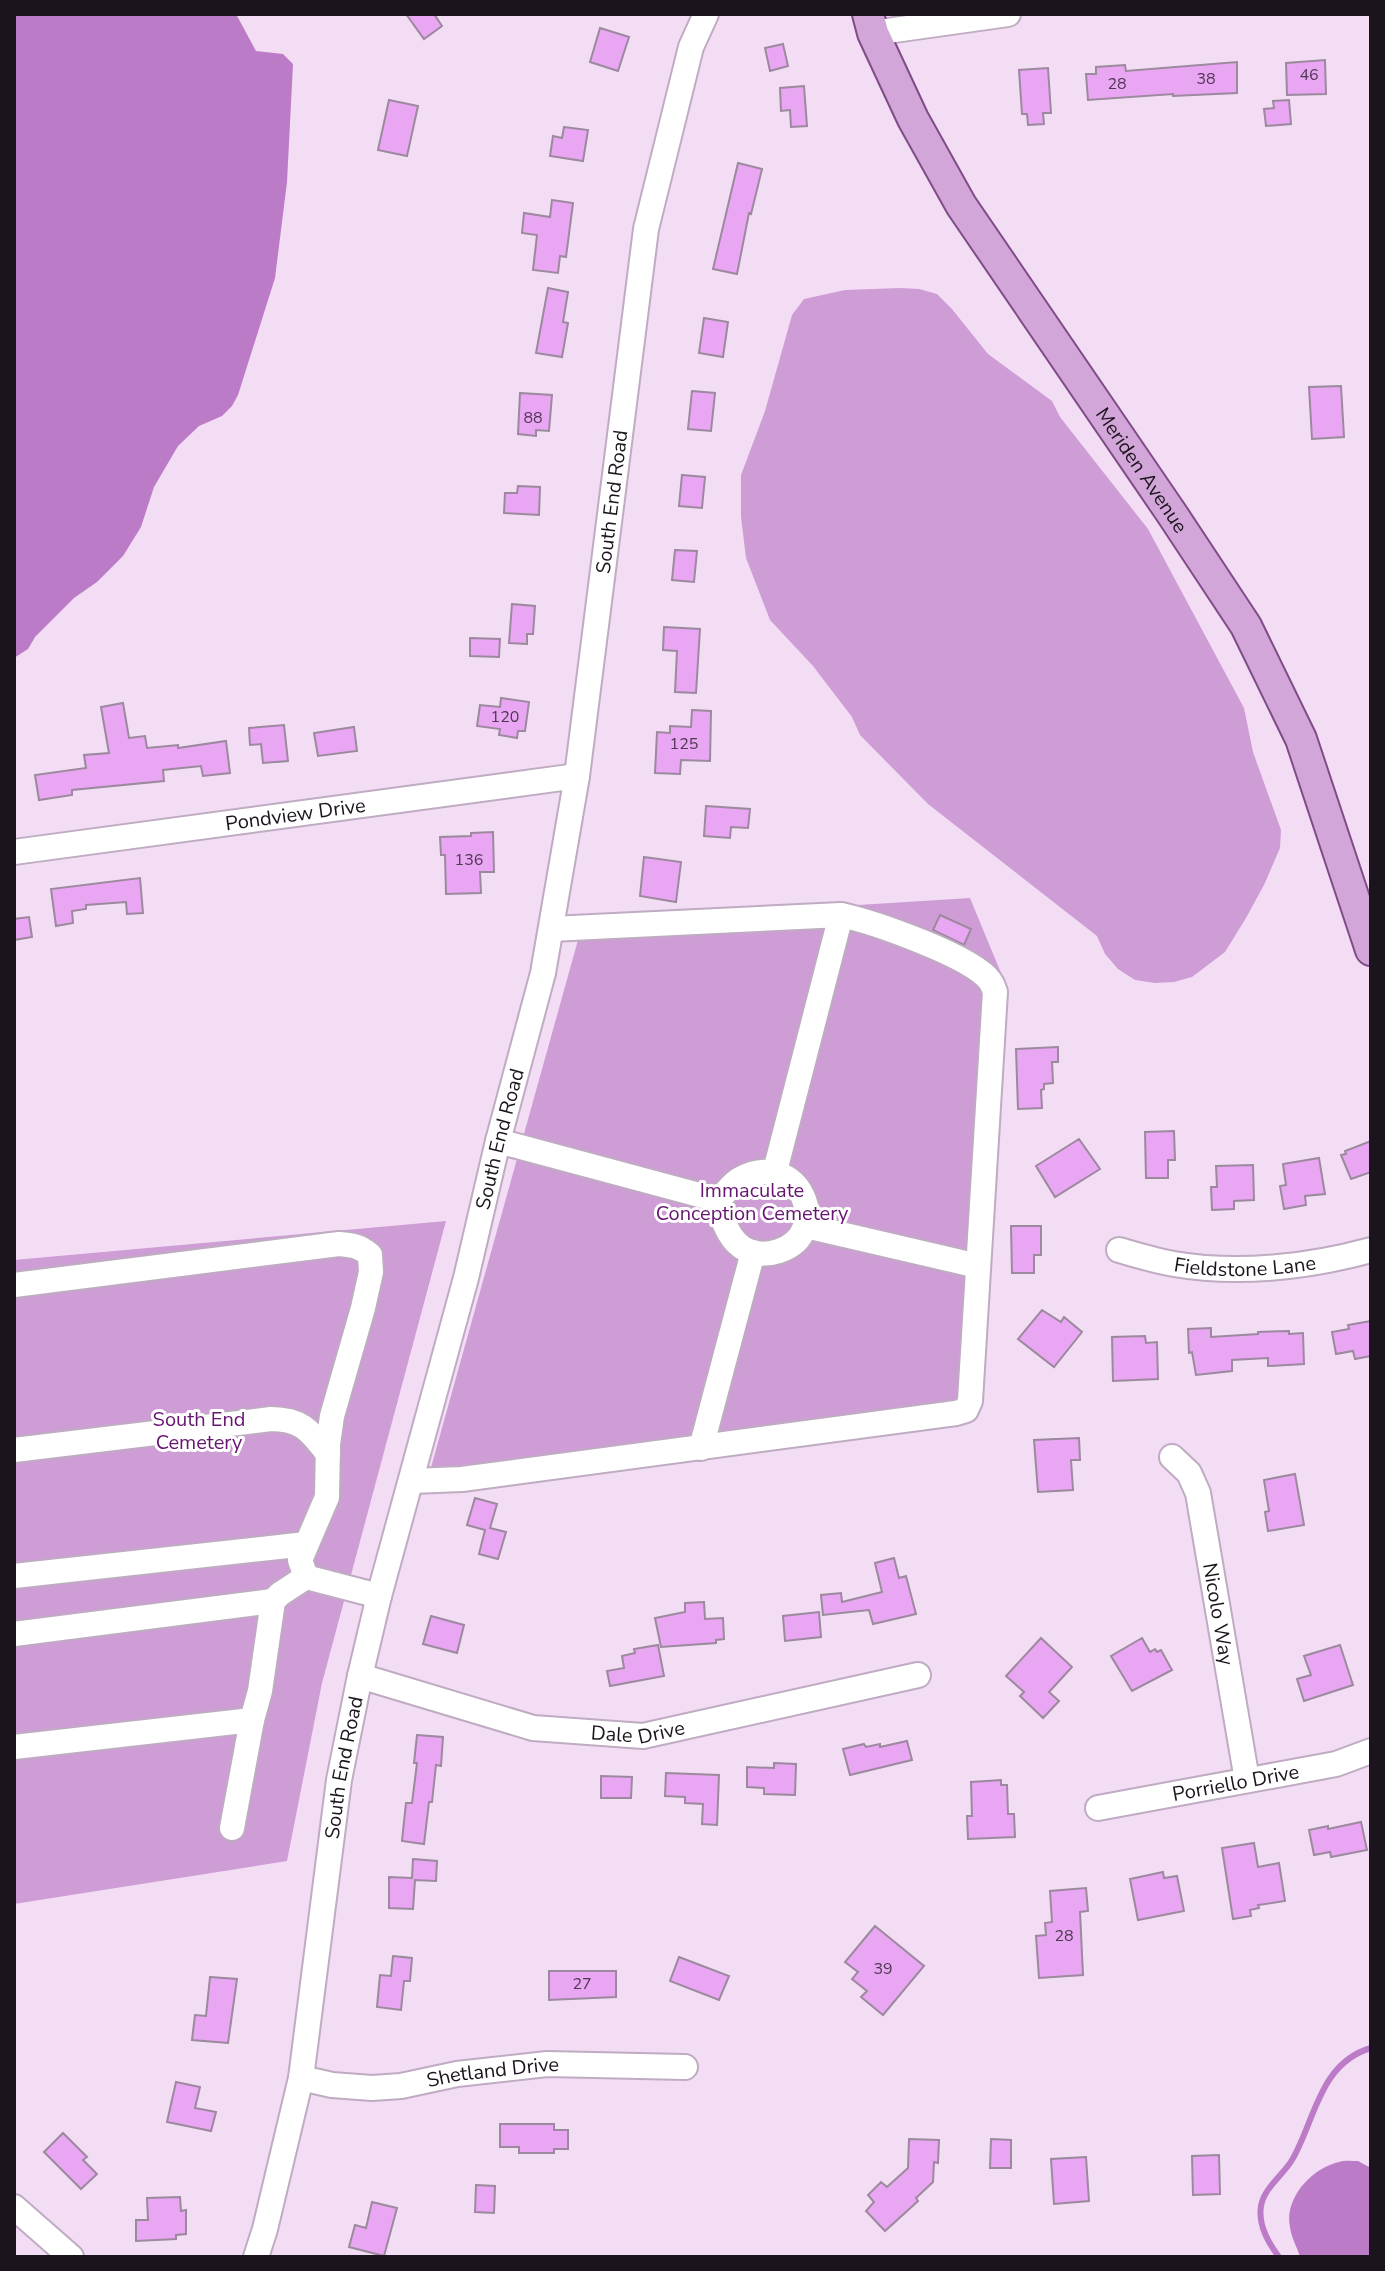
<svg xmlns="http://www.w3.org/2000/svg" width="1385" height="2271" font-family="'Nunito Sans',sans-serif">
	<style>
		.green { fill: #cf9dd6 }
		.water { fill: #bc7bc6 }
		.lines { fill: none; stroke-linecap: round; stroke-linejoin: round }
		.stream { stroke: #bc7bc6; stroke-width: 6 }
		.building { fill: #e9a6f3; stroke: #9c899e; stroke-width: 2 }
		.minor-casing { stroke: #bfabc2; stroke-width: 28 }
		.major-casing { stroke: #7f4c87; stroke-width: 34 }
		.minor { stroke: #fff; stroke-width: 24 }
		.major { stroke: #d3a6d9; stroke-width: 30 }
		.labels { text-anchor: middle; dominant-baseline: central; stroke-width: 6; stroke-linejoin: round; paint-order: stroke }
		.number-label { font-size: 16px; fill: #4f3852 }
		.street-label { font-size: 20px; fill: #1c141d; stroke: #fff }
		.park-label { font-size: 20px; fill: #661571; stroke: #fff }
	</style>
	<rect width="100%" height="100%" fill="#f2ddf4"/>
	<path class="green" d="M900 288 919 289 937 294 952 309 988 354 1052 401 1060 417 1148 529 1244 708 1253 752 1281 830 1280 848 1264 885 1246 918 1225 952 1192 977 1174 982 1155 983 1135 980 1118 969 1105 954 1097 936 928 804 860 735 852 717 813 666 770 620 746 558 741 517V475L765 411 792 315 804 299 845 290Z
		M970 898 1008 990 974 1413 425 1489 583 922Z
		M446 1221 322 1683 287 1861 14 1904V1260Z"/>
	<path class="water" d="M14 14H236L256 51 283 54 293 64 287 182 275 278 238 395 232 406 222 416 199 426 178 446 154 487 141 527 123 556 97 582 74 598 35 637 28 649 14 658Z
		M1358 2161 1371 2168V2257H1300C1297 2247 1291 2237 1290 2227 1284 2198 1312 2168 1339 2162 1344 2160 1352 2161 1358 2161Z"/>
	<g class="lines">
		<path class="stream" d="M1279 2257C1268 2242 1258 2225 1261 2206 1264 2188 1283 2175 1292 2160 1315 2121 1319 2063 1371 2048"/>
	</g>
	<path class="building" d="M406 14H434L442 26 424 39Z
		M600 28 629 37 618 71 590 62Z
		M783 44 788 66 770 71 765 48Z
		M1325 60 1326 94 1287 95 1286 63Z
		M1237 62V93L1173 96V94L1088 100 1086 74H1096V67L1125 65 1126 71Z
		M1048 68 1051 113H1043L1044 124 1028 125 1027 114H1022L1019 70Z
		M804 86 807 126 791 127 790 110 781 111 780 88Z
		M389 100 418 106 407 156 378 150Z
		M1289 100 1291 124 1266 126 1264 109 1274 108 1273 101Z
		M564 127 588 130 583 161 550 156 553 136 562 138Z
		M738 163 762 169 751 214 749 213 737 274 713 269Z
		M552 200 573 203 566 257 560 256 558 273 533 270 537 235 522 233 524 213 550 217Z
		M548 288 568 292 563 322 568 323 562 357 536 353Z
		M704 318 728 322 723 357 699 353Z
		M1341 386 1344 437 1312 439 1309 387Z
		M692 391 715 393 711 431 688 429Z
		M520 393 552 395 549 431 536 430V436L518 434Z
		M682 475 705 477 702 508 679 506Z
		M518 486 540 487 539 515 504 513 505 493H517Z
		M675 550 697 551 694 582 672 580Z
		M512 604 535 606 533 634H527V644L509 643Z
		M664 627 700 629 696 693 675 692 677 651 663 650Z
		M470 638 500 639 499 657 470 656Z
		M501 698 529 702 525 731H518L517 738 499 735 500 729 477 726 480 705 500 707Z
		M123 703 129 738 145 736 147 748 178 745V748L226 741 230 773 203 776 201 766 163 770 164 781 72 790V795L39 800 35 775 86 768 84 755 109 753 101 707Z
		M692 710 711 711 710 761 681 760 680 774 655 773 657 732 670 733V726L691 727Z
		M284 725 288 761 263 763 261 744 250 745 249 728Z
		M354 727 357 751 318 756 314 733Z
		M706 806 750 809 748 828 731 827 730 838 704 836Z
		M493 832 494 872H480L481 893 446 894 445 855H441L440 837 471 836V833Z
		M644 857 681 862 676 902 640 896Z
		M140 878 143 913 127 914 126 902 86 905V909L72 911 73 923 56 926 51 889Z
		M940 915 971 929 964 945 933 930Z
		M29 917 32 937 14 940V919Z
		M1058 1047V1062H1052L1053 1083 1044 1084V1089L1041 1090 1042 1108 1018 1109 1016 1049Z
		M1174 1131 1175 1160H1168V1178H1146L1145 1132Z
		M1079 1139 1100 1169 1055 1197 1036 1166Z
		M1371 1141V1172L1351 1179 1341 1155 1346 1154 1345 1151Z
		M1319 1158 1325 1194 1305 1196 1306 1205 1284 1209 1280 1186 1286 1185 1283 1164Z
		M1253 1165 1254 1200 1234 1201V1209L1212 1210 1211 1187H1217L1216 1166Z
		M1011 1226H1041V1255H1034V1273H1012Z
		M1042 1310 1061 1322 1064 1317 1082 1332 1054 1367 1018 1339Z
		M1371 1321V1356L1355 1359 1353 1351 1336 1354 1332 1332 1349 1329 1348 1325Z
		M1211 1328V1337L1258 1334V1332L1289 1331V1334L1303 1333 1304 1364 1268 1366V1358L1232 1360V1371L1196 1375 1192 1352 1189 1353 1188 1329Z
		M1145 1336 1146 1343 1157 1342 1158 1379 1113 1381 1112 1337Z
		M1079 1438 1080 1460H1071L1073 1490 1038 1492 1034 1440Z
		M1295 1474 1304 1525 1268 1531 1265 1512 1269 1511 1264 1480Z
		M475 1498 497 1504 490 1528 506 1532 498 1559 479 1554 485 1530 467 1525Z
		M894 1558 899 1578 906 1576 916 1614 873 1624 869 1610 823 1615 821 1595 841 1593 842 1602 882 1592 875 1563Z
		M704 1602 705 1619 723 1618 724 1639 716 1640V1643L661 1647 655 1618 685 1612V1603Z
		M819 1612 821 1637 785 1641 783 1616Z
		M431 1616 464 1625 457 1653 423 1644Z
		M1041 1638 1072 1667 1049 1692 1059 1701 1043 1718 1020 1696 1024 1692 1006 1676Z
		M1142 1638 1150 1652 1155 1649 1157 1652 1161 1650 1172 1670 1132 1691 1111 1656Z
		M658 1645 664 1676 610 1686 607 1671 624 1668 622 1656 635 1653 634 1649Z
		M1340 1645 1353 1685 1304 1701 1297 1679 1311 1675 1304 1656Z
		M417 1735 443 1737 441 1766 436 1765 432 1802H429L424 1844 402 1841 406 1803H412L417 1763H414Z
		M907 1741 912 1760 850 1775 843 1749 864 1744 866 1747 880 1744V1747Z
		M774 1763 796 1764 795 1795 764 1794V1788L747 1787V1767L774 1768Z
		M666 1773 719 1775 717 1825 702 1824 703 1804 685 1803V1797L665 1796Z
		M601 1776 632 1777 631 1798H601Z
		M1001 1780V1785H1007L1008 1814H1014L1015 1837 968 1839 967 1816H972L971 1782Z
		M1361 1822 1367 1850 1331 1857 1330 1852 1314 1855 1309 1830 1328 1826V1829Z
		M1254 1843 1258 1867 1279 1863 1285 1901 1258 1905 1259 1908 1250 1910 1251 1916 1233 1919 1222 1848Z
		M413 1859 437 1861 436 1881 415 1880 413 1909 389 1908V1877L412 1878Z
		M1163 1872 1164 1878 1177 1876 1184 1911 1138 1920 1130 1879Z
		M1086 1888 1088 1911 1080 1912 1083 1975 1039 1978 1036 1936 1046 1935 1045 1923 1052 1922 1050 1891Z
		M875 1926 924 1966 883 2015 861 1997 867 1991 852 1979 858 1972 845 1962Z
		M393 1956 412 1958 410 1981H404L401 2010 377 2007 380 1975 391 1976Z
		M679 1957 729 1976 719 2000 670 1981Z
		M549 1971H616V1997L549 2000Z
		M210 1977 237 1979 228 2043 192 2040 195 2015 206 2016Z
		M176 2082 200 2087 195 2108 216 2112 211 2131 167 2122Z
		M500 2124H554V2130H568V2149H554V2153H519V2147H500Z
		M63 2133 87 2157 83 2160 97 2174 81 2189 44 2152Z
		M909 2139 939 2140 938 2163 934 2162 933 2182 916 2198 918 2201 885 2231 866 2211 874 2202 868 2195 881 2182 887 2187 908 2168Z
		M991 2139 1011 2140V2168H990Z
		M1219 2155 1220 2194 1193 2195 1192 2156Z
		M1086 2157 1089 2201 1054 2204 1051 2159Z
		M476 2185 495 2186 494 2213 475 2212Z
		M180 2197 181 2211 186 2210V2234L176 2235V2239L136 2241V2220H148L147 2198Z
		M372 2202 397 2208 384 2256 349 2247 355 2225 366 2228Z"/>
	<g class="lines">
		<g class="minor-casing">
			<g id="minor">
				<path d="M873 33 1008 14"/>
				<path id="s1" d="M14 852 577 776"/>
				<path d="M498 1141 718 1200C726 1193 731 1184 740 1179 800 1147 834 1233 779 1251 770 1254 758 1255 749 1251 730 1244 721 1219 718 1200"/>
				<path d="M775 1171 841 915"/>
				<path d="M806 1226 978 1266"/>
				<path id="s2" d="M1119 1250C1137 1255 1156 1261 1174 1264 1238 1275 1309 1267 1371 1250"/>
				<path d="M14 1285 339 1244C352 1245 360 1246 370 1255L371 1272 363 1308 332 1416 328 1444 327 1497 300 1560 306 1577"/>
				<path d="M701 1448 753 1252"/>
				<path d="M14 1450 271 1419C302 1419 310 1431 328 1454"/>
				<path id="s3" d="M1172 1457 1189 1473 1198 1493 1247 1780"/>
				<path d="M412 1481 462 1479 956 1413 966 1410 970 1401 995 992C993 987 993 985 990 981 972 956 873 922 841 915L551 929"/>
				<path d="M14 1576 306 1544"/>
				<path d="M14 1634 273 1601"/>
				<path id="s4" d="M360 1676 533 1728 643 1736 918 1675"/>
				<path d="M14 1747 252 1720 260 1691 273 1601 280 1594 306 1577 379 1596"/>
				<path id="s5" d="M1098 1808 1336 1764 1371 1751"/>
				<path d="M232 1828 252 1720"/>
				<path id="s6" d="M301 2078 332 2085 372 2088 401 2086 457 2074 547 2064 685 2067"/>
				<path d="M14 2207 71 2257"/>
				<path id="s7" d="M256 2257 265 2229 301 2078 339 1780 360 1676 379 1596 466 1278 498 1141 543 973 577 776 646 229 691 47 706 14"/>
			</g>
		</g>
		<g class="major-casing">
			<g id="major">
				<path id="s8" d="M868 14 873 33 913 119 961 205 1172 514 1246 626 1301 739 1371 950"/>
			</g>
		</g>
		<use href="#minor" class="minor"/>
		<use href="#major" class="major"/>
	</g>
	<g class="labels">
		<g class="number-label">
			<text x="1309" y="75">46</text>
			<text x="1206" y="79">38</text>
			<text x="1117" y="84">28</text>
			<text x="533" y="418">88</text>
			<text x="505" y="717">120</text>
			<text x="684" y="744">125</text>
			<text x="469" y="860">136</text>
			<text x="1064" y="1936">28</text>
			<text x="883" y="1969">39</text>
			<text x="582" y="1984">27</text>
		</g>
		<g class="street-label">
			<text stroke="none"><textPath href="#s8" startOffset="534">Meriden Avenue</textPath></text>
			<text stroke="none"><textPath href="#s7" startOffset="1794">South End Road</textPath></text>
			<text stroke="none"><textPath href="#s1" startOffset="284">Pondview Drive</textPath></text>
			<text stroke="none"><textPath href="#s7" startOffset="1146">South End Road</textPath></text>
			<text stroke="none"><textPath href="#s2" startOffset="128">Fieldstone Lane</textPath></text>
			<text stroke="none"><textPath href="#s3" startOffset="168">Nicolo Way</textPath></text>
			<text stroke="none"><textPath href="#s4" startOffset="286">Dale Drive</textPath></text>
			<text stroke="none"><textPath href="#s7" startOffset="498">South End Road</textPath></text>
			<text stroke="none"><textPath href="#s5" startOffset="140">Porriello Drive</textPath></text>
			<text stroke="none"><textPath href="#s6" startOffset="194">Shetland Drive</textPath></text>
		</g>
		<g class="park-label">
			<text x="752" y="1190">Immaculate<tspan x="752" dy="23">Conception Cemetery</tspan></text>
			<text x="199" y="1419">South End<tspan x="199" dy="23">Cemetery</tspan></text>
		</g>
	</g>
	<rect width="1385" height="2271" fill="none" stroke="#1c141d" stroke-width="32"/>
</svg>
